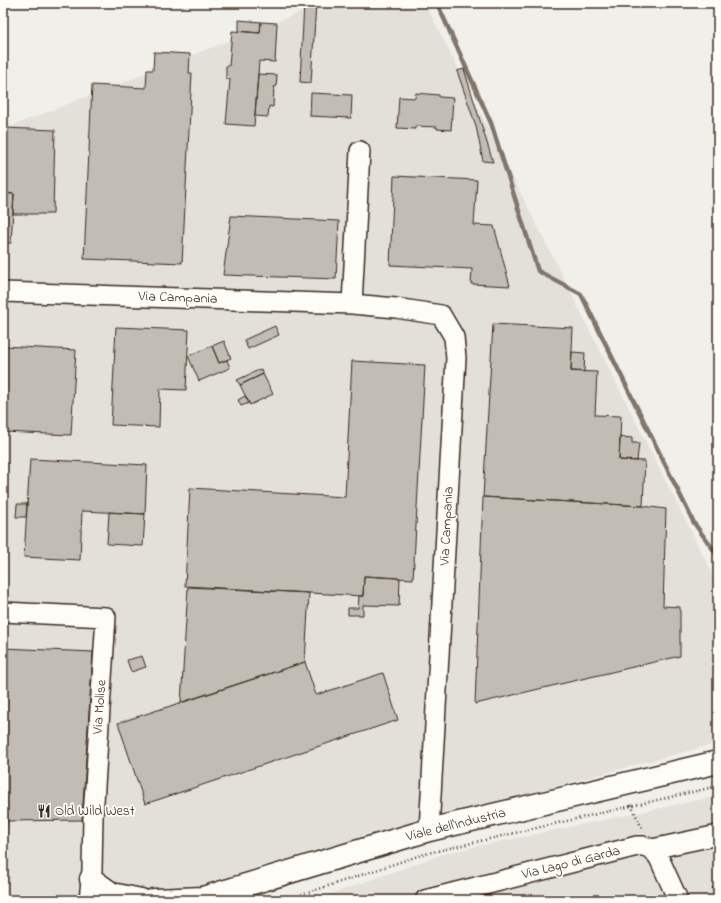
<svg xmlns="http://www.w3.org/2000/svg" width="721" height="903" font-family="'Indie Flower',sans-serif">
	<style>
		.built { fill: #e3e0da }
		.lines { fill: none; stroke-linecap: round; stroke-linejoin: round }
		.stream { stroke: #80746b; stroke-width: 4.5 }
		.building { fill: #c1bcb4; stroke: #3b2a1e }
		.street-casing { stroke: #3b2a1e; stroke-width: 22 }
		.secondary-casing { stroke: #3b2a1e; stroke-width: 25 }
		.path { stroke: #3b2a1e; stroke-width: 2.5; stroke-dasharray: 1 3; stroke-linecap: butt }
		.street { stroke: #fdfcf7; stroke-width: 19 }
		.secondary { stroke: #fdfcf7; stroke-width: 22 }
		.labels { text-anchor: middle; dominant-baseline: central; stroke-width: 3.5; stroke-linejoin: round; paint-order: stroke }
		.street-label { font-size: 14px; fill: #3b2a1e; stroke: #fdfcf7 }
		.poi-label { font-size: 14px; fill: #3b2a1e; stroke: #fdfcf7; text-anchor: start }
	</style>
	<rect width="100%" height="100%" fill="#f1efea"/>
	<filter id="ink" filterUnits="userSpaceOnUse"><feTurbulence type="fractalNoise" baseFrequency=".025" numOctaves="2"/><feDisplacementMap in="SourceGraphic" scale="8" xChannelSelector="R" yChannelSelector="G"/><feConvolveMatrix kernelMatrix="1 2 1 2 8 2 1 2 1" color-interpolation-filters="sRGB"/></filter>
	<g filter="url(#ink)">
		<path class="built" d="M325 3H425L718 585V743L531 793 429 830 154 900H3V115L9 127Z
			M718 796V900H315L446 853Z"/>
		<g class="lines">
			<path class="stream" d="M437 3 491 123 538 271 581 294 694 523 718 556"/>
		</g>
		<path class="building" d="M304 3H316L311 83 300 82Z
			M239 20 261 22 260 33 239 31Z
			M261 22 277 23 275 62 259 61 254 126 226 124 230 79H226V66H229L232 31 260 33Z
			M154 52 190 54 189 73H192L182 263 84 259 92 85 146 88 147 70H153Z
			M464 69 493 162 483 161 476 126 457 71Z
			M258 74 277 75 276 87H274L273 107 269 106 268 117 255 116Z
			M311 93 352 95 351 118 310 116Z
			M416 93 439 95V97L453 98 451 130 437 129V127L415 126V129L397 128 399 97 415 98Z
			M3 128 55 130 53 214H13L14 194 3 193Z
			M394 176 477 180 474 225 494 226 510 286 471 284 472 269 390 265Z
			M3 193 14 194 11 243H3Z
			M231 216 339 221 336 279 223 275Z
			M493 324 573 328 571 371 597 372 595 415 621 416 619 460 645 461 643 506 483 497Z
			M275 326 279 335 248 349 244 340Z
			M116 327 189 330 186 390 160 389 159 427 111 425Z
			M224 341 231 358 219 363 212 346Z
			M3 346 76 350 71 435 3 432Z
			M212 346 219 363 227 360 230 368 199 381 188 356Z
			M572 352 585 353 584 372 571 371Z
			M352 361 425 365 413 579 364 576 363 596 185 586 190 488 345 497Z
			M261 369 263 374 240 385 237 380Z
			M263 374 273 394 250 405 240 385Z
			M245 396 249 403 241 406 238 400Z
			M620 437 632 438V443H639L637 461 619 460Z
			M30 459 147 465 145 514 82 511 80 560 24 557Z
			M483 497 643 506 666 509 663 606 680 607V656L475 704Z
			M17 504H27L26 517H16Z
			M109 512 145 514 143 546 107 544Z
			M364 576 400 578 399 606 363 605V615H348V608H358L359 596H363Z
			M188 587 309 593 305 662 181 703Z
			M3 648 93 652 82 820 7 821 6 843H3Z
			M142 656 146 667 131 672 127 660Z
			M305 662 316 695 383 673 398 720 145 804 118 723Z
			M718 885V900H717L712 888Z"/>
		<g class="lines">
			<g class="street-casing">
				<path id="street" d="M3 292 352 304 396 308 441 315 454 337 456 358 429 830
					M352 304 360 151
					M3 612 106 617 93 817 92 870 89 900
					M652 849 659 858 678 900
					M425 900 637 846H644L652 849 718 835"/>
			</g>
			<g class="secondary-casing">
				<path id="secondary" d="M91 879 112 894 141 900
					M154 900 203 898
					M196 900 429 830 718 762"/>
			</g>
			<path class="path" d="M631 805 643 830
				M286 900 424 854 718 786"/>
			<use href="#street" class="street"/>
			<use href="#secondary" class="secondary"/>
		</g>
	</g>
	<defs>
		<g id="restaurant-bare" transform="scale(1.08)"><path d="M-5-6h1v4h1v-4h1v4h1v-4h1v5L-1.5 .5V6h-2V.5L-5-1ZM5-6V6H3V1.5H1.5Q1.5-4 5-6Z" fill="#3b2a1e" stroke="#fdfcf7" stroke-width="2.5" paint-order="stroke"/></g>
	</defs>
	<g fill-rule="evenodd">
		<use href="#restaurant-bare" x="44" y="811"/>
	</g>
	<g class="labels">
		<g class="street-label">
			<text transform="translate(178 298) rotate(2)">Via Campania</text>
			<text transform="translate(447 526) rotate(-87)">Via Campania</text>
			<text transform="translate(100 707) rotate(-86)">Via Molise</text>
			<text transform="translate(456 825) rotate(-14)">Viale dell'Industria</text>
			<text transform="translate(571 863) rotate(-14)">Via Lago di Garda</text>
		</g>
		<g class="poi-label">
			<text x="55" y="811">Old Wild West</text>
		</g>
	</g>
	<rect width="721" height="903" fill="none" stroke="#fdfcf7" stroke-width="16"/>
	<rect x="8" y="8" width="705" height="887" fill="none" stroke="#3b2a1e" stroke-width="1.5" filter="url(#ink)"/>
</svg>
